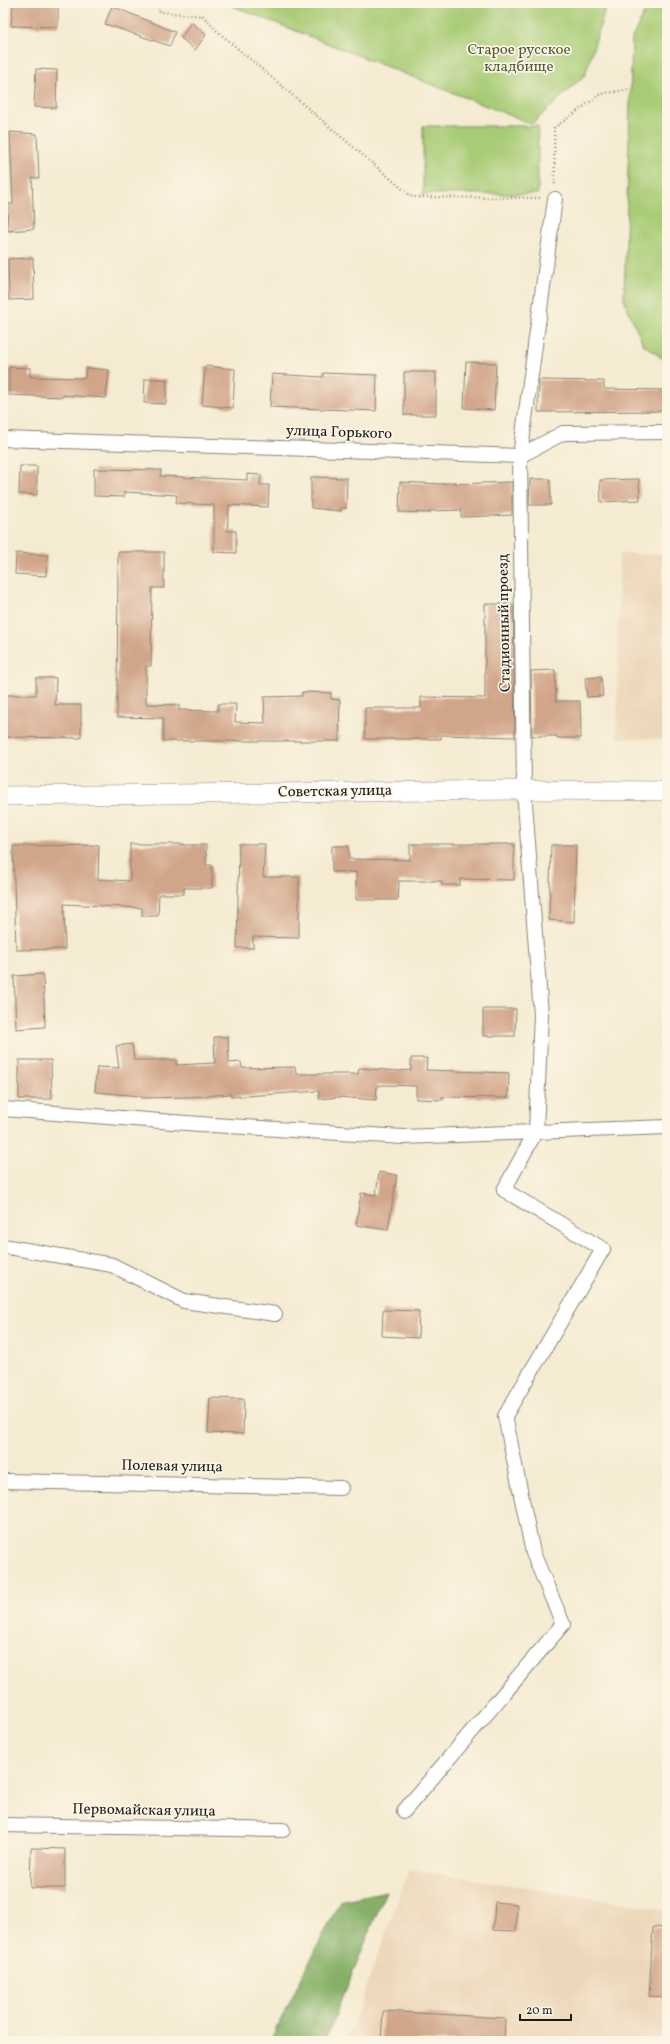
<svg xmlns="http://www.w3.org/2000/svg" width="670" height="2044" font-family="Vollkorn,serif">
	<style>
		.built { fill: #edd7ba }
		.green { fill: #a8cc76; stroke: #627449 }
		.forest { fill: #86b067; stroke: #516642 }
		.building { fill: #d1a589 }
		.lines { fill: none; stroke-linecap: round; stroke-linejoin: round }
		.minor-casing { stroke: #888477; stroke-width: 16 }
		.secondary-casing { stroke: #888477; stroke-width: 20 }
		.path { stroke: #888477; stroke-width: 2.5; stroke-dasharray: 1 3; stroke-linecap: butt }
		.minor { stroke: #fff; stroke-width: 14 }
		.secondary { stroke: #fff; stroke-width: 19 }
		.labels { text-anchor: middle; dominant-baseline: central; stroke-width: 3.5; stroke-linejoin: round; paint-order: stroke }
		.park-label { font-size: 15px; fill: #4d5a3c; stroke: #fcf5e5 }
		.street-label { font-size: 15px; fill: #1c1c1c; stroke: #fcf5e5 }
	</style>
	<rect width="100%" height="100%" fill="#fcf5e5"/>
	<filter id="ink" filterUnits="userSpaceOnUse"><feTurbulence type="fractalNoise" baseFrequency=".025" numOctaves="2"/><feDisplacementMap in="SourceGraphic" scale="8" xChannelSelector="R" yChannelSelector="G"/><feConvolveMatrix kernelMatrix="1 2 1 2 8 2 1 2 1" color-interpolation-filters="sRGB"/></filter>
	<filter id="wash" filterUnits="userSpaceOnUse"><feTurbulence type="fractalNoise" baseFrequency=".012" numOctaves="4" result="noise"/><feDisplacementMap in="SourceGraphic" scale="16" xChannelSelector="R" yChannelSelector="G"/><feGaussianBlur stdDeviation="0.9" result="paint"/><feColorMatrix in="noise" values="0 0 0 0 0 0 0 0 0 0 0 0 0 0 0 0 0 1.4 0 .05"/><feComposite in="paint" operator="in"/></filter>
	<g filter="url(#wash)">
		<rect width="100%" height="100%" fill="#f5ebd2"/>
		<path class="built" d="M619 554H663L664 739 617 738Z
			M409 1869 667 1910V2041H347Z"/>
		<path class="green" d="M225 3H607L585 75 532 124Z
			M649 3H667V362L643 344 624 300 632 38Z
			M423 126H538V194H423Z"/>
		<path class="forest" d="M386 1891 325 2041H270L340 1901Z"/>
		<g id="blocks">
			<path class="building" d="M13 3H58V27L11 26Z
				M112 6 175 32 170 46 105 24Z
				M191 22 206 35 195 50 181 38Z
				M36 69 57 70 56 108 34 107Z
				M10 132 37 134 39 178H32L34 229 8 231 7 204H13Z
				M33 258 34 299 9 300 8 259Z
				M466 362 496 363 494 410 464 408Z
				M205 366 235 369 233 408 202 405Z
				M9 367 30 368V377L85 378 86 368 109 370 106 398 63 395V397L9 395Z
				M404 372H436V415H404Z
				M323 373 377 375 376 411 270 407 272 374 323 377Z
				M145 379H167L166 404 144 403Z
				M539 380 604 381V389L667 390V411L538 412Z
				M20 466H37V495L19 494Z
				M94 469 161 470 160 476 247 480V474L261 475 260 485H269L268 507 229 505 227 531H236V553L214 552V505L176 503 177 495 124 492V497L94 496Z
				M311 477 347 478 346 508H341V511L311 508Z
				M530 479H550L551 505H529Z
				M639 479 640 500 601 502 600 480Z
				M400 482 441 484 456 482V484L512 482V515L461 517V510L430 511V513L399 512Z
				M118 552H164V588H152L151 666H146V704L179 705V710L218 711V704H236L235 722 265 723 264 697 302 696V692L331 693V699L340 700 339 741H163V718L117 717Z
				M16 553 47 555 46 576 15 574Z
				M485 604H513L515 737 441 735V739H365V708H421V697L485 698Z
				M555 670 556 701H580L581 738H557V736H532L531 671Z
				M601 677 603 696 587 697 585 678Z
				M36 678H56L55 705H81V738L4 737V695H36Z
				M130 844H184V845H206V865H212V888H184V894H159L158 916H142V908L64 904 65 949 16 950 13 846 99 845 98 879 130 881Z
				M239 844H265L263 877H299V938L253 937V948H237Z
				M410 844H514V880L460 879V885H442V881H399L398 900H356V872H332V846H349V859L410 860Z
				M551 845H576L574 922 549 920Z
				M43 974 45 1027 16 1029 14 976Z
				M483 1009H516L515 1036H483Z
				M214 1037H228L229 1063 241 1062 242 1068 295 1067 296 1074H358L359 1068 399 1071 411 1070V1058H427L426 1070 509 1073 508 1098 442 1097V1100L416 1099V1086L384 1085 377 1086 376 1100 338 1097 319 1099V1091L231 1097V1094L189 1097 142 1098 141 1096 95 1092 97 1067 119 1068 116 1046 132 1044 134 1060H176V1065L215 1063Z
				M19 1060H51L52 1099H19Z
				M379 1172 397 1175 388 1230 356 1225 361 1193 376 1195Z
				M383 1310 419 1311 418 1338 382 1336Z
				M210 1398 244 1399 243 1434 208 1433Z
				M31 1848 65 1849V1888H30Z
				M495 1902 517 1904 516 1931 493 1930Z
				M653 1927 667 1928V1997L649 1996Z
				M383 2011 505 2018 504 2041H381Z"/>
		</g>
	</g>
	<g filter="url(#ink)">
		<use href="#blocks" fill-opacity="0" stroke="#888477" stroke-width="1"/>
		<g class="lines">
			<g class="minor-casing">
				<path id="minor" d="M3 439 520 456 563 433 667 432
					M3 1109 213 1125 403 1137 667 1127
					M3 1246 112 1265 184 1301 275 1314
					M3 1481 341 1488
					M404 1811 563 1624 533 1553 505 1416 603 1249 504 1190 536 1131 541 1014 524 790 520 456 555 199
					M3 1825 283 1830"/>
			</g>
			<g class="secondary-casing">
				<path id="secondary" d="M3 796 524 790 667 791"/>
			</g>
			<path class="path" d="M157 3 160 12 203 16 216 30 412 197 541 198
				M555 184 554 128 601 94 631 89"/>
			<use href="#minor" class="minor"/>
			<use href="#secondary" class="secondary"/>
		</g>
	</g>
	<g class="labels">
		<g class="park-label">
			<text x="519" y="50">Старое русское<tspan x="519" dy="17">кладбище</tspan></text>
		</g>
		<g class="street-label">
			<text transform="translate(339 433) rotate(2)">улица Горького</text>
			<text transform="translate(505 623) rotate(-91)">Стадионный проезд</text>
			<text transform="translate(335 792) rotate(-1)">Советская улица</text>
			<text transform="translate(172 1467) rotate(1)">Полевая улица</text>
			<text transform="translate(144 1811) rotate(1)">Первомайская улица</text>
		</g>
	</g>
	<rect width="670" height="2044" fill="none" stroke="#fcf5e5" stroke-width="16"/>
	<path d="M520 2014v6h51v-6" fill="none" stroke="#1c1c1c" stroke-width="2"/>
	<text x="526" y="2014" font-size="12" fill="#1c1c1c" stroke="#fcf5e5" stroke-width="3" paint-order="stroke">20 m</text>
</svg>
